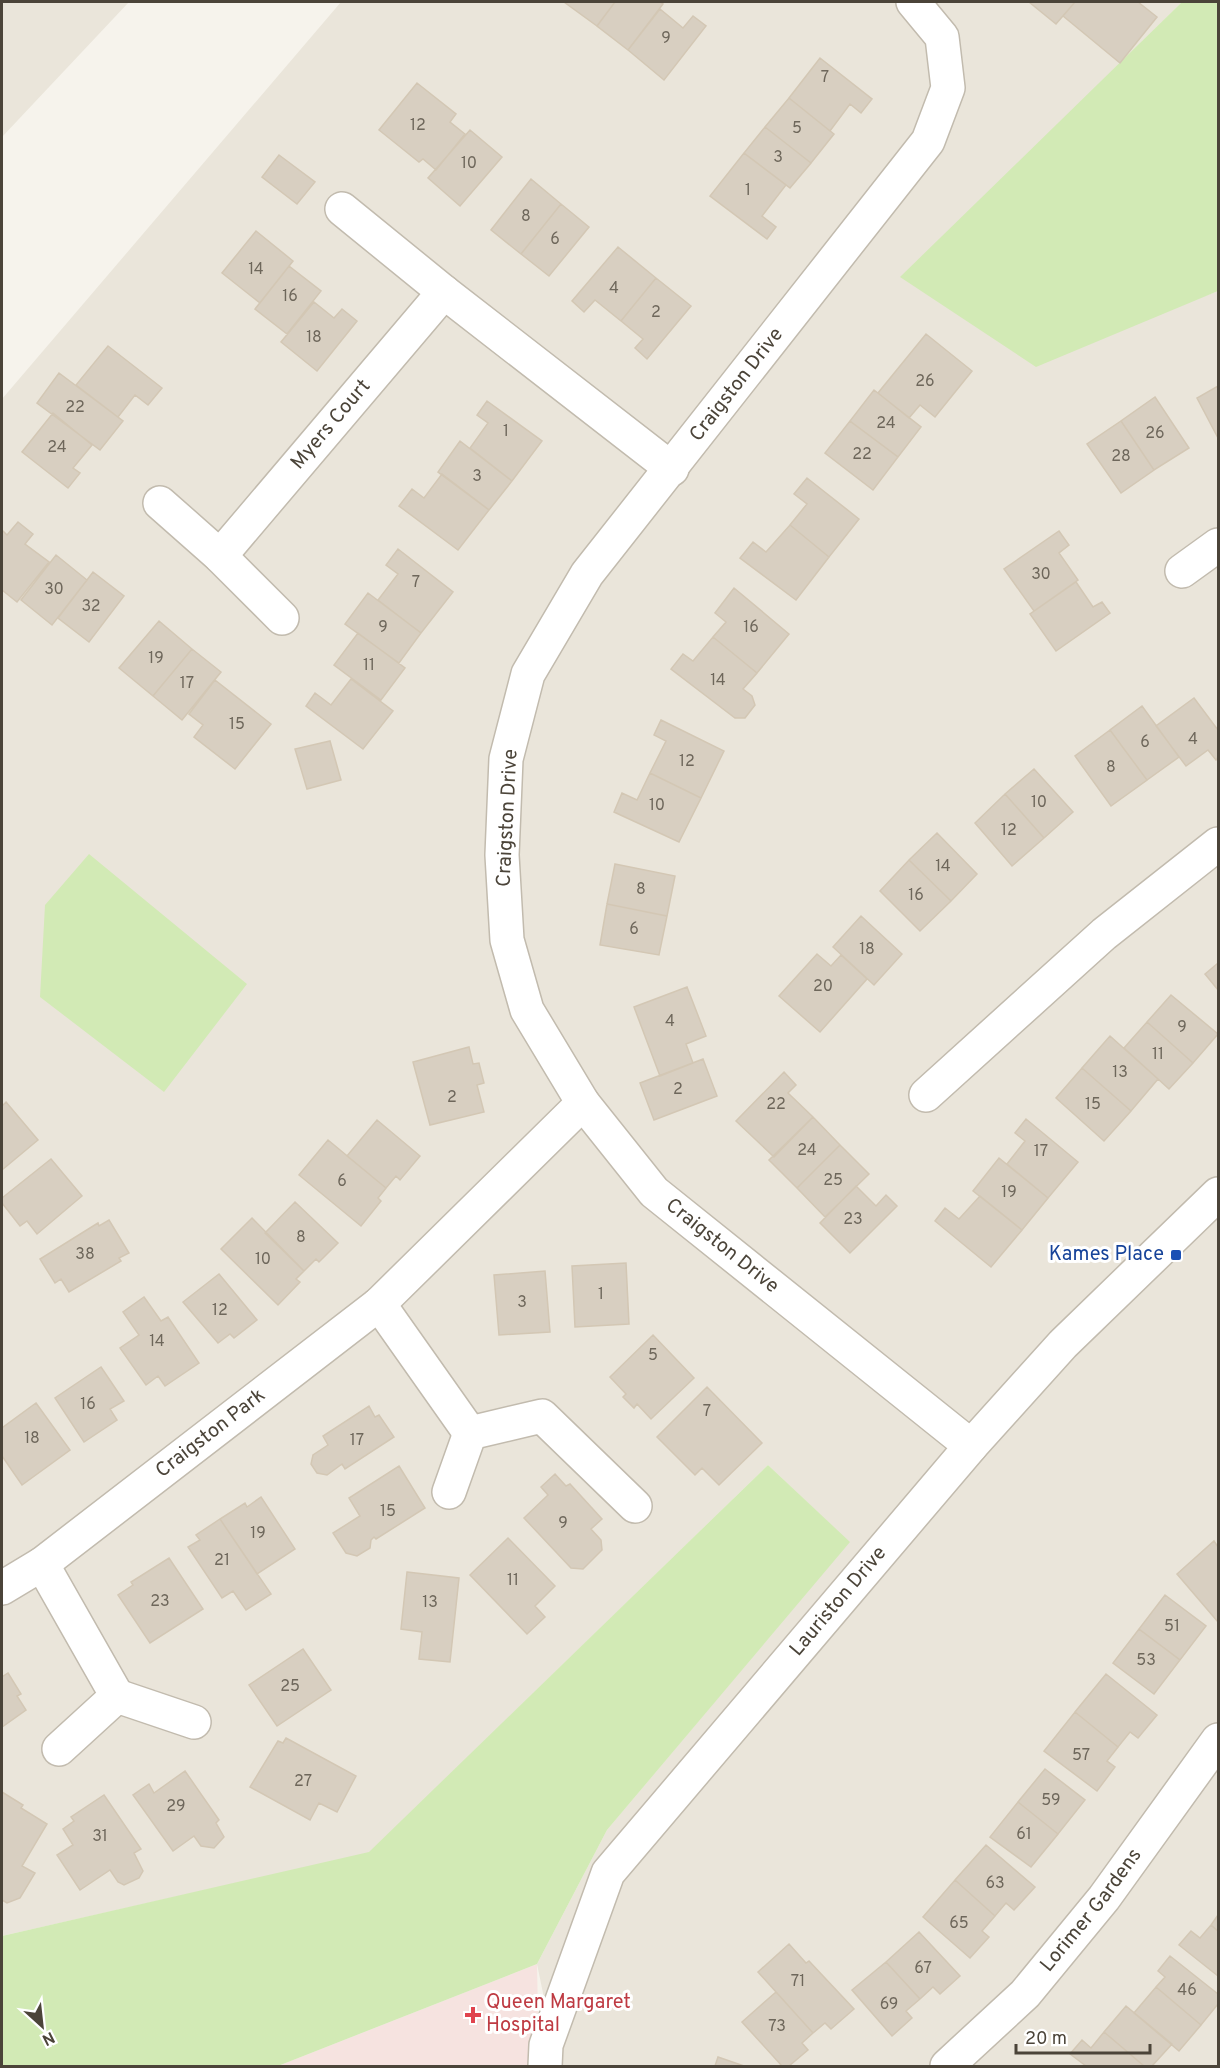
<svg xmlns="http://www.w3.org/2000/svg" width="1220" height="2068" font-family="Overpass,sans-serif">
	<style>
		.residential { fill: #eae5da }
		.medical { fill: #f6e3e0 }
		.green { fill: #d2eab5 }
		.building { fill: #d8cfc1; stroke: #d3c7b4; stroke-width: 1.5 }
		.lines { fill: none; stroke-linecap: round; stroke-linejoin: round }
		.minor-casing { stroke: #c2bbae; stroke-width: 36 }
		.minor { stroke: #fff; stroke-width: 33 }
		.transit-dot { fill: #1a4fb4; stroke: #fff; stroke-width: 2 }
		.health-dot { fill: #e0444e; stroke: #fff; stroke-width: 2 }
		.labels { text-anchor: middle; dominant-baseline: central; stroke-width: 6; stroke-linejoin: round; paint-order: stroke }
		.number-label { font-size: 16px; fill: #6e675b }
		.street-label { font-size: 20px; fill: #4b4439; stroke: #fff }
		.transit-label { font-size: 20px; fill: #164399; stroke: #fff; text-anchor: end }
		.health-label { font-size: 20px; fill: #be3a42; stroke: #fff; text-anchor: start }
	</style>
	<rect width="100%" height="100%" fill="#f6f3ec"/>
	<path class="residential" d="M2 2H129L2 137Z
		M341 2H1182L1120 63 1205 296 1218 291V2066H558L537 1964 607 1830 849 1542 768 1465 369 1853 2 1936V399Z"/>
	<path class="medical" d="M537 1964 539 2066H278Z"/>
	<path class="green" d="M1182 2H1218V291L1036 367 900 277Z
		M89 854 247 984 164 1092 40 997 45 905Z
		M768 1465 850 1542 607 1830 537 1964 278 2066H2V1936L369 1852Z"/>
	<path class="building" d="M564 2H615L597 26Z
		M615 2H660L663 4 628 50 597 26Z
		M1029 2H1075L1056 24Z
		M1075 2H1138L1157 17 1120 63 1063 16Z
		M660 9 683 28 693 16 706 26 664 80 628 50Z
		M820 58 872 99 861 113 850 104 830 131 789 98Z
		M417 83 456 114 450 122 465 134 436 170 423 159 419 162 379 130Z
		M789 98 834 134 811 163 765 127Z
		M765 127 811 163 790 188 744 153Z
		M470 130 502 157 460 206 428 178Z
		M744 153 786 185 762 216 776 227 767 239 710 196Z
		M279 155 315 182 297 204 262 177Z
		M531 179 561 204 521 254 491 230Z
		M561 204 589 227 549 276 521 254Z
		M256 231 293 261 260 303 222 273Z
		M618 247 656 278 621 321 595 300 584 312 572 301Z
		M289 266 321 291 287 334 255 309Z
		M656 278 691 306 647 359 635 348 643 339 621 321Z
		M314 302 334 318 342 309 357 321 317 371 281 342Z
		M926 334 972 371 935 417 920 405 909 418 878 393Z
		M108 346 162 388 148 405 135 395 118 417 76 385Z
		M59 373 123 421 100 450 37 403Z
		M1218 386V438L1197 398Z
		M874 390 921 427 898 457 850 421Z
		M1155 397 1189 448 1154 470 1121 421Z
		M487 401 542 441 512 481 470 448 488 423 477 415Z
		M53 413 92 445 73 468 80 473 68 488 22 452Z
		M850 421 898 457 873 490 825 453Z
		M1121 421 1154 470 1121 493 1087 444Z
		M460 441 512 481 489 510 438 472Z
		M442 474 489 510 458 550 399 506 412 489 424 498Z
		M807 478 859 519 829 557 790 525 807 504 794 494Z
		M18 522 33 534 25 544 49 562 17 602 2 590V530L7 535Z
		M790 525 829 557 796 600 740 558 753 542 766 552Z
		M1059 531 1069 545 1059 553 1078 580 1034 611 1004 569Z
		M398 549 453 592 421 633 378 600 398 574 386 565Z
		M56 555 87 580 52 625 21 600Z
		M93 572 124 596 89 642 58 618Z
		M1076 582 1093 607 1102 602 1110 613 1056 651 1030 614Z
		M734 588 789 634 757 673 713 637 726 622 715 613Z
		M368 593 421 633 399 663 345 624Z
		M159 621 192 649 153 696 119 668Z
		M358 633 405 668 381 700 334 665Z
		M713 637 757 673 743 689 752 696 755 705 745 718H735L671 669 683 654 693 661Z
		M192 649 221 672 182 720 153 696Z
		M351 679 393 711 363 749 306 706 315 693 331 705Z
		M215 680 271 724 235 769 194 737 203 725 189 714Z
		M1194 698 1218 730V757L1216 760 1208 750 1186 766 1156 726Z
		M1142 706 1179 757 1147 780 1110 730Z
		M661 720 724 751 701 798 650 773 666 741 654 735Z
		M1110 730 1147 780 1111 806 1075 756Z
		M330 741 341 780 307 789 295 749Z
		M1034 769 1073 812 1044 838 1005 794Z
		M650 773 701 798 679 842 614 812 622 793 637 800Z
		M1005 794 1044 838 1012 866 975 823Z
		M937 833 977 874 951 901 909 860Z
		M909 860 951 901 920 931 880 891Z
		M615 864 675 876 667 916 607 904Z
		M607 904 667 916 659 955 600 945Z
		M861 916 902 954 874 985 833 947Z
		M817 954 831 966 841 955 867 979 820 1032 779 996Z
		M1218 963V990L1205 974Z
		M687 987 706 1036 686 1044 693 1063 660 1076 634 1007Z
		M1171 995 1218 1034 1193 1063 1147 1022Z
		M1147 1022 1193 1063 1169 1089 1124 1048Z
		M1110 1036 1158 1079 1131 1111 1082 1068Z
		M469 1047 473 1064 479 1063 484 1083 477 1085 484 1112 430 1125 413 1062Z
		M703 1059 717 1096 654 1120 640 1083Z
		M1082 1068 1131 1111 1104 1141 1056 1098Z
		M784 1072 796 1085 788 1093 813 1117 774 1157 736 1121Z
		M6 1102 38 1140 2 1170V1106Z
		M813 1117 840 1145 797 1188 769 1160Z
		M1026 1119 1078 1162 1048 1198 1007 1164 1025 1141 1015 1133Z
		M377 1120 420 1156 400 1180 396 1176 386 1188 347 1156Z
		M328 1140 386 1188 378 1198 381 1201 361 1226 299 1175Z
		M840 1145 869 1174 825 1217 797 1188Z
		M999 1158 1048 1198 1022 1230 973 1191Z
		M51 1159 82 1196 37 1234 27 1221 20 1226 2 1203V1198Z
		M856 1186 876 1206 886 1195 897 1206 850 1253 820 1223Z
		M980 1196 1022 1230 991 1267 935 1221 945 1208 959 1219Z
		M295 1202 338 1243 319 1262 316 1259 304 1271 265 1233Z
		M252 1218 304 1271 296 1279 300 1282 278 1305 221 1249Z
		M109 1220 129 1253 119 1258 121 1261 69 1292 61 1279 55 1283 40 1259 98 1223 99 1226Z
		M626 1263 629 1324 575 1327 572 1266Z
		M545 1271 550 1332 499 1335 494 1275Z
		M219 1274 257 1320 234 1338 230 1334 218 1343 183 1302Z
		M144 1297 161 1321 168 1317 199 1363 165 1386 158 1376 146 1385 120 1348 139 1335 123 1312Z
		M653 1335 694 1378 651 1419 637 1404 634 1408 623 1397 626 1394 610 1377Z
		M101 1367 124 1401 110 1409 117 1420 84 1442 55 1398Z
		M707 1387 762 1443 719 1485 702 1468 695 1475 657 1437Z
		M36 1403 70 1450 22 1485 2 1456V1428Z
		M369 1406 375 1417 379 1415 394 1437 345 1469 342 1464 327 1475 317 1473 311 1464 313 1455 328 1445 323 1436Z
		M399 1466 425 1508 376 1539 374 1537 371 1540 370 1548 357 1556 346 1553 333 1533 360 1516 349 1498Z
		M555 1474 566 1486 570 1484 602 1519 591 1529 601 1540 602 1550 583 1569 571 1568 524 1518 548 1495 541 1487Z
		M261 1497 295 1549 257 1574 220 1519 245 1503 247 1507Z
		M220 1519 271 1594 246 1610 233 1591 222 1598 188 1547 200 1540 196 1535Z
		M508 1538 555 1586 535 1606 545 1617 527 1634 470 1575Z
		M1214 1541 1218 1547V1622L1177 1574Z
		M169 1558 203 1609 150 1643 118 1595 133 1585 131 1582Z
		M407 1572 459 1578 450 1662 419 1659 422 1632 401 1629Z
		M1165 1595 1206 1626 1180 1660 1139 1629Z
		M1139 1629 1180 1660 1154 1694 1113 1663Z
		M303 1649 331 1690 277 1726 249 1685Z
		M8 1673 21 1694 17 1696 26 1710 2 1727V1677Z
		M1106 1674 1157 1715 1138 1738 1130 1732 1118 1747 1075 1712Z
		M1075 1712 1118 1747 1107 1761 1115 1767 1097 1791 1044 1751Z
		M286 1738 356 1776 337 1812 319 1803 310 1820 250 1787 278 1741 283 1743Z
		M1045 1769 1085 1800 1058 1834 1018 1802Z
		M185 1771 219 1820 216 1823 224 1837 214 1848 201 1846 194 1836 173 1851 133 1795 149 1784 154 1793Z
		M2 1792 23 1805 21 1808 47 1824 22 1866 35 1873 20 1898 7 1903 2 1900Z
		M104 1795 141 1849 134 1853 143 1871 139 1878 124 1885 118 1882 110 1870 80 1890 57 1855 73 1845 63 1829 74 1821 71 1817Z
		M1018 1802 1058 1834 1031 1867 990 1837Z
		M986 1845 1035 1887 1014 1910 1006 1903 995 1916 955 1880Z
		M955 1880 995 1916 982 1931 989 1937 970 1958 923 1917Z
		M1218 1915V1931L1211 1925Z
		M1211 1925 1218 1931V1976L1179 1945 1191 1931 1200 1938Z
		M919 1932 960 1976 940 1994 933 1987 920 1999 886 1962Z
		M789 1944 806 1963 809 1961 854 2009 831 2029 825 2023 813 2033 758 1972Z
		M1170 1956 1218 1994V2004L1201 2025 1156 1987 1165 1977 1158 1971Z
		M886 1962 920 1999 906 2011 912 2018 892 2036 852 1990Z
		M1156 1987 1201 2025 1179 2051 1134 2013Z
		M776 1992 813 2033 802 2043 808 2050 789 2066H782L742 2022Z
		M1126 2006 1172 2044 1152 2066H1144L1104 2032Z
		M1104 2032 1144 2066H1086L1070 2054 1082 2040 1091 2048Z
		M718 2057 744 2066H715Z"/>
	<g class="lines">
		<g class="minor-casing">
			<g id="minor">
				<path id="s1" d="M913 2 942 37 948 88 928 141 587 574 528 674 506 759 502 855 507 940 527 1010 583 1103 654 1192 971 1446"/>
				<path d="M342 209 444 292 672 469"/>
				<path d="M160 503 220 556 282 618"/>
				<path id="s2" d="M220 556 444 292"/>
				<path d="M1182 571 1218 545"/>
				<path d="M926 1095 1104 934 1218 844"/>
				<path d="M379 1304 470 1433"/>
				<path d="M449 1492 470 1433 542 1416 635 1506"/>
				<path d="M42 1564 117 1696"/>
				<path id="s3" d="M2 1588 42 1564 379 1304 583 1103"/>
				<path d="M59 1749 117 1696 194 1722"/>
				<path id="s4" d="M545 2066 546 2045 608 1873 971 1446 1063 1344 1218 1194"/>
				<path id="s5" d="M947 2066 1025 1994 1104 1898 1218 1740"/>
			</g>
		</g>
		<use href="#minor" class="minor"/>
	</g>
	<rect class="transit-dot" x="1170" y="1249" width="12" height="12" rx="3"/>
	<path class="health-dot" d="M470 2006h6v6h6v6h-6v6h-6v-6h-6v-6h6z"/>
	<g class="labels">
		<g class="number-label">
			<text x="666" y="39">9</text>
			<text x="825" y="78">7</text>
			<text x="418" y="126">12</text>
			<text x="797" y="129">5</text>
			<text x="778" y="158">3</text>
			<text x="469" y="164">10</text>
			<text x="748" y="191">1</text>
			<text x="526" y="217">8</text>
			<text x="555" y="240">6</text>
			<text x="256" y="270">14</text>
			<text x="614" y="289">4</text>
			<text x="290" y="297">16</text>
			<text x="656" y="313">2</text>
			<text x="314" y="338">18</text>
			<text x="925" y="382">26</text>
			<text x="75" y="408">22</text>
			<text x="886" y="424">24</text>
			<text x="506" y="432">1</text>
			<text x="1155" y="434">26</text>
			<text x="57" y="448">24</text>
			<text x="862" y="455">22</text>
			<text x="1121" y="457">28</text>
			<text x="477" y="477">3</text>
			<text x="1041" y="575">30</text>
			<text x="416" y="583">7</text>
			<text x="54" y="590">30</text>
			<text x="91" y="607">32</text>
			<text x="383" y="628">9</text>
			<text x="751" y="628">16</text>
			<text x="156" y="659">19</text>
			<text x="369" y="666">11</text>
			<text x="718" y="681">14</text>
			<text x="187" y="684">17</text>
			<text x="237" y="725">15</text>
			<text x="1193" y="740">4</text>
			<text x="1145" y="743">6</text>
			<text x="687" y="762">12</text>
			<text x="1111" y="768">8</text>
			<text x="1039" y="803">10</text>
			<text x="657" y="806">10</text>
			<text x="1009" y="831">12</text>
			<text x="943" y="867">14</text>
			<text x="641" y="890">8</text>
			<text x="916" y="896">16</text>
			<text x="634" y="930">6</text>
			<text x="867" y="950">18</text>
			<text x="823" y="987">20</text>
			<text x="670" y="1022">4</text>
			<text x="1182" y="1028">9</text>
			<text x="1158" y="1055">11</text>
			<text x="1120" y="1073">13</text>
			<text x="678" y="1090">2</text>
			<text x="452" y="1098">2</text>
			<text x="776" y="1105">22</text>
			<text x="1093" y="1105">15</text>
			<text x="807" y="1151">24</text>
			<text x="1041" y="1152">17</text>
			<text x="833" y="1181">25</text>
			<text x="342" y="1182">6</text>
			<text x="1009" y="1193">19</text>
			<text x="853" y="1220">23</text>
			<text x="301" y="1238">8</text>
			<text x="85" y="1255">38</text>
			<text x="263" y="1260">10</text>
			<text x="601" y="1295">1</text>
			<text x="522" y="1303">3</text>
			<text x="220" y="1311">12</text>
			<text x="157" y="1342">14</text>
			<text x="653" y="1356">5</text>
			<text x="88" y="1405">16</text>
			<text x="707" y="1412">7</text>
			<text x="32" y="1439">18</text>
			<text x="357" y="1441">17</text>
			<text x="388" y="1512">15</text>
			<text x="563" y="1524">9</text>
			<text x="258" y="1534">19</text>
			<text x="222" y="1561">21</text>
			<text x="513" y="1581">11</text>
			<text x="160" y="1602">23</text>
			<text x="430" y="1603">13</text>
			<text x="1172" y="1627">51</text>
			<text x="1146" y="1661">53</text>
			<text x="290" y="1687">25</text>
			<text x="1081" y="1756">57</text>
			<text x="303" y="1782">27</text>
			<text x="1051" y="1801">59</text>
			<text x="176" y="1807">29</text>
			<text x="1024" y="1835">61</text>
			<text x="100" y="1837">31</text>
			<text x="995" y="1884">63</text>
			<text x="959" y="1924">65</text>
			<text x="923" y="1969">67</text>
			<text x="798" y="1982">71</text>
			<text x="1187" y="1991">46</text>
			<text x="889" y="2005">69</text>
			<text x="777" y="2027">73</text>
		</g>
		<g class="street-label">
			<text transform="translate(737 385) rotate(-52)">Craigston Drive</text>
			<text stroke="none"><textPath href="#s2" startOffset="172">Myers Court</textPath></text>
			<text transform="translate(508 818) rotate(-87)">Craigston Drive</text>
			<text stroke="none"><textPath href="#s1" startOffset="1472">Craigston Drive</textPath></text>
			<text stroke="none"><textPath href="#s3" startOffset="260">Craigston Park</textPath></text>
			<text stroke="none"><textPath href="#s4" startOffset="560">Lauriston Drive</textPath></text>
			<text stroke="none"><textPath href="#s5" startOffset="213">Lorimer Gardens</textPath></text>
		</g>
		<g class="transit-label">
			<text x="1164" y="1255">Kames Place</text>
		</g>
		<g class="health-label">
			<text x="486" y="2003">Queen Margaret<tspan x="486" dy="23">Hospital</tspan></text>
		</g>
	</g>
	<rect width="1220" height="2068" fill="none" stroke="#4b4439" stroke-width="6"/>
	<g transform="translate(42 2026) rotate(153)" stroke="#ffffff" stroke-width="4.5" paint-order="stroke">
	<path d="M0-4.5L10 22L0 15L-10 22Z" fill="#4b4439"/>
	<text y="-9" font-size="16" font-weight="bold" text-anchor="middle" fill="#4b4439">N</text>
	</g>
	<path d="M1016 2044v9h134v-9" fill="none" stroke="#4b4439" stroke-width="3"/>
	<text x="1025" y="2044" font-size="18" fill="#4b4439" stroke="#ffffff" stroke-width="4.5" paint-order="stroke">20 m</text>
</svg>
